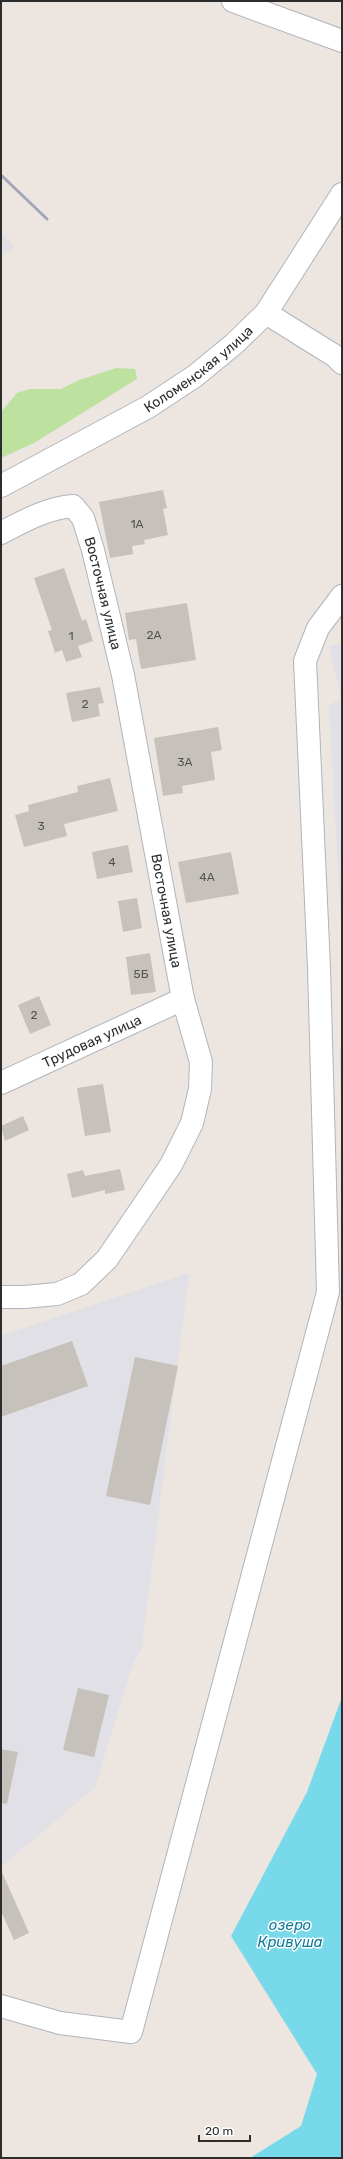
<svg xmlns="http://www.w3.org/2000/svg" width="343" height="2159" font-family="Rubik,sans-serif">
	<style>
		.industrial { fill: #e1e0e7 }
		.green { fill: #bde19f }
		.water { fill: #78d9ea }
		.building { fill: #c6c1bb }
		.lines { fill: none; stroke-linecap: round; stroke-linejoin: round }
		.minor-casing { stroke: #b0b4bc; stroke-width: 24 }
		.minor { stroke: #fff; stroke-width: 22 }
		.rail { stroke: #a3a8b6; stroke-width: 3 }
		.labels { text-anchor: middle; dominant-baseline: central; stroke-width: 3; stroke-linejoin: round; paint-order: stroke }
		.number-label { font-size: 12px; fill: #535250 }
		.street-label { font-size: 14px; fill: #2d2d2d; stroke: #fff }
		.water-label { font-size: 15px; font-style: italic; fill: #137b9a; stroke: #fff }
	</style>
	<rect width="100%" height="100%" fill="#ede6e0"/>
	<path class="industrial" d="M1 233 15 247 1 256Z
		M342 643V941L329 706 341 698 329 646Z
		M342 1047V1128L339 1049Z
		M189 1273 142 1647 132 1666 95 1787 1 1867V1336Z"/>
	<path class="green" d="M116 368 135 369 137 379 34 443 1 458V412L17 393 30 389H61L79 380Z"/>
	<path class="water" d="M342 1697V2158H250L301 2126 317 2074 231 1936 307 1792Z"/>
	<path class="building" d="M163 490 167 508 163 509 168 535 144 540 145 544 132 546 133 554 110 558 99 502Z
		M64 568 82 621 86 619 93 641 78 646 82 657 66 662 62 650 55 653 48 631 52 630 34 578Z
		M187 603 196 660 141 669 136 639 129 640 125 613Z
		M100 687 104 703 98 704 100 716 72 722 66 693Z
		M218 727 222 750 211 752 215 780 182 786 183 793 163 796 154 738Z
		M110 778 118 811 64 824 67 836 24 847 15 815 29 811 28 805 78 792 77 786Z
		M128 845 133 872 97 879 92 852Z
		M231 852 239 894 186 903 178 862Z
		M137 898 142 928 123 932 118 901Z
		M150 953 156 992 131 995 126 957Z
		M39 996 51 1025 30 1034 18 1005Z
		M103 1084 111 1132 85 1136 77 1088Z
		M23 1116 29 1130 5 1141 1 1126Z
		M120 1169 125 1190 105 1194V1190L72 1198 67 1174 83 1170 85 1176Z
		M72 1341 88 1386 1 1417V1366Z
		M135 1357 178 1366 150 1505 106 1496Z
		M78 1688 109 1695 94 1757 63 1750Z
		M1 1749 18 1752 7 1804 1 1803Z
		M1 1870 29 1933 14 1940 1 1911Z"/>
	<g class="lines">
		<g class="minor-casing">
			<g id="minor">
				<path d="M233 1 342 41"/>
				<path d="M266 313 335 356 342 363"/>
				<path id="s1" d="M1 486 148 407 195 376 234 344 266 313 342 194"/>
				<path id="s2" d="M1 533C24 521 47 508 73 506L83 518 93 550 123 675 183 999 201 1062 200 1089 192 1123 171 1165 107 1259 81 1284 57 1294 24 1297H1"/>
				<path id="s3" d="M1 1083 183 999"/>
				<path d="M1 2006 60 2023 131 2032 328 1292 319 967 305 661 318 628 342 596"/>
			</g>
		</g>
		<use href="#minor" class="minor"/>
		<path class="rail" d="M1 175 47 219"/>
	</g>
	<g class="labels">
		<g class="number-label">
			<text x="137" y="524">1А</text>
			<text x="154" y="635">2А</text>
			<text x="71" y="636">1</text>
			<text x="85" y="704">2</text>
			<text x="185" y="762">3А</text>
			<text x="41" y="826">3</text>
			<text x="112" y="862">4</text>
			<text x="207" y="877">4А</text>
			<text x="141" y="974">5Б</text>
			<text x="34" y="1015">2</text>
		</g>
		<g class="street-label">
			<text stroke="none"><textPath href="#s1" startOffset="230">Коломенская улица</textPath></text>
			<text stroke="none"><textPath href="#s2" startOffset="171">Восточная улица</textPath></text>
			<text stroke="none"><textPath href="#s2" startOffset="495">Восточная улица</textPath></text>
			<text stroke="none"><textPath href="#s3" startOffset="100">Трудовая улица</textPath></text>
		</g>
		<g class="water-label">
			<text x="290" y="1925">озеро<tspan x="290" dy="17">Кривуша</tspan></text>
		</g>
	</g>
	<rect width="343" height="2159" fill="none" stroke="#2d2d2d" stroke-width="4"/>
	<path d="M199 2135v6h51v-6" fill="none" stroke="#2d2d2d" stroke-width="2"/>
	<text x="205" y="2135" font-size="12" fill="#2d2d2d" stroke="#ffffff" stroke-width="3" paint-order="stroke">20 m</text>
</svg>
